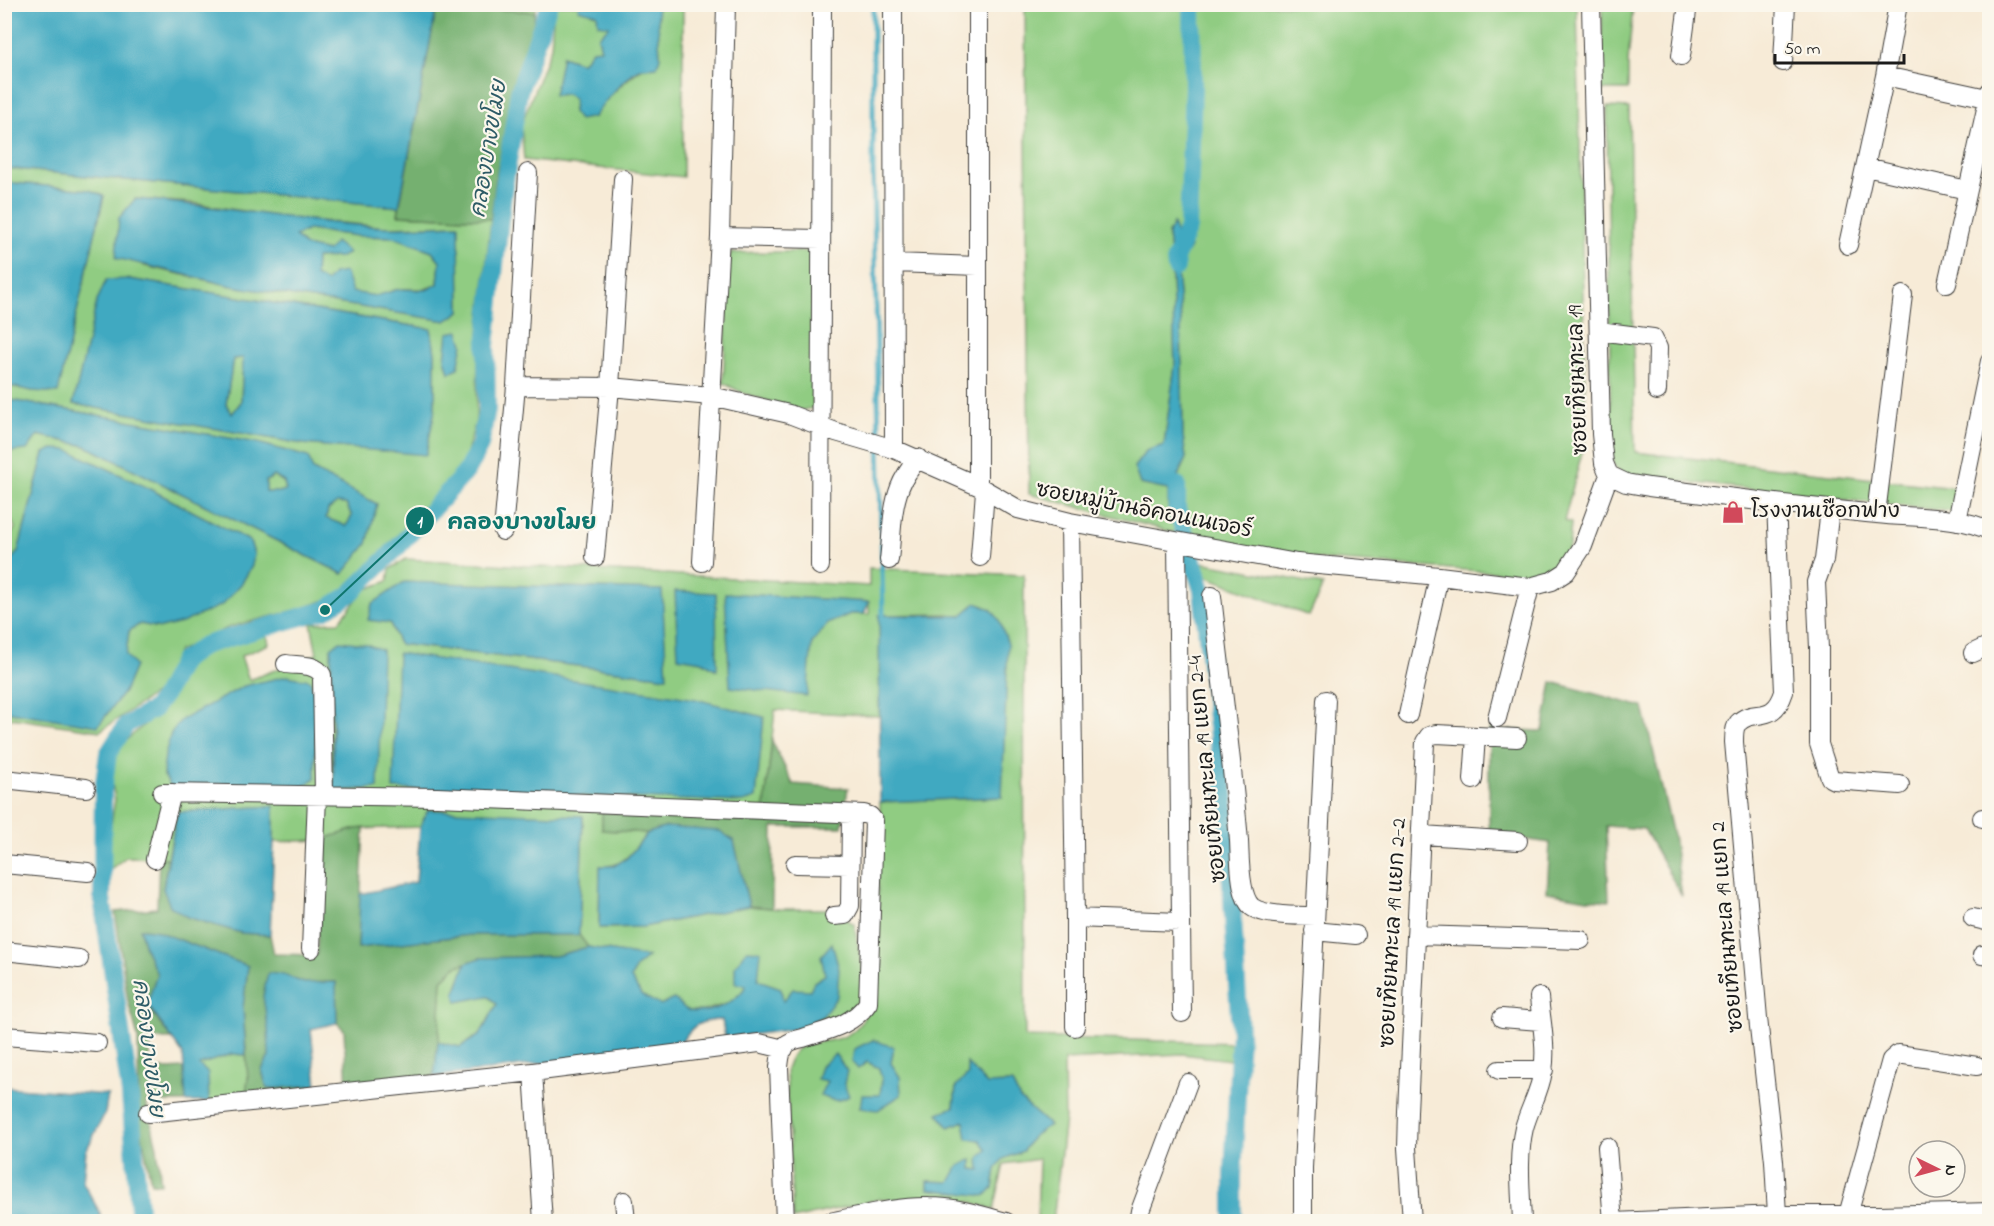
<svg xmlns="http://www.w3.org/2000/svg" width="1994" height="1226" font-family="'Indie Flower','Playpen Sans Thai',sans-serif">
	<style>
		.green { fill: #90cc82; stroke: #56744f; stroke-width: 1.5; fill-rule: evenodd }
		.forest { fill: #74b070; stroke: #486646; stroke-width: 1.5 }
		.water { fill: #41a9c1; stroke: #2e626e; stroke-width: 1.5; fill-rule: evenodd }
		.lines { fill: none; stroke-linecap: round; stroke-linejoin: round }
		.stream { stroke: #41a9c1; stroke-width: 5 }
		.canal { stroke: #41a9c1; stroke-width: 18 }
		.minor-casing { stroke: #3d3b38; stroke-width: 20 }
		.minor { stroke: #fff; stroke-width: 18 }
		.labels { text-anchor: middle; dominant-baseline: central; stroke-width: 4.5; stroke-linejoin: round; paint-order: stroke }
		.street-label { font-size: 21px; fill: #1c1c1c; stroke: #fbf7ec }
		.poi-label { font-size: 21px; fill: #1c1c1c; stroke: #fbf7ec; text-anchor: start }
		.water-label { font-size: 22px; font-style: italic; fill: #2d5b66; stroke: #fbf7ec }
		.leader { fill: none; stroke: #0f766e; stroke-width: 2 }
		.callout-dot { fill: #0f766e; stroke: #fbf7ec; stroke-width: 2 }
		.mark-label { font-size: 18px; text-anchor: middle; font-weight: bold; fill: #fff }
		.callout-label { font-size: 22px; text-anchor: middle; font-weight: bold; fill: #0f766e; stroke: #fbf7ec; stroke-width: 4.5; stroke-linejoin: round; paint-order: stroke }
	</style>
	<rect width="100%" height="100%" fill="#fbf7ec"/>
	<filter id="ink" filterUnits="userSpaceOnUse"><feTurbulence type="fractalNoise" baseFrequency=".0167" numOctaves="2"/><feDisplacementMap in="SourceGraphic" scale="12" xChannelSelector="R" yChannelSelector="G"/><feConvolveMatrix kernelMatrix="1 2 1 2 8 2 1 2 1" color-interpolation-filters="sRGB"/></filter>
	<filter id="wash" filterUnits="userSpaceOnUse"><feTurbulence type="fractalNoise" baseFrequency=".008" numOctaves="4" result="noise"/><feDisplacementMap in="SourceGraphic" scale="24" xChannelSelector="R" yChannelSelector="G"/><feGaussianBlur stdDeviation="1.35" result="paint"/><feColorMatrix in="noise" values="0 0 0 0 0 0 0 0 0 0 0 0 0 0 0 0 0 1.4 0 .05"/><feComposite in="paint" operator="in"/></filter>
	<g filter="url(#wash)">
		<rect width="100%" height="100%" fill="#f7ebd7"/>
		<path class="green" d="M436 5H535V12Z
			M554 5H579V9L597 14 609 26 601 50H592L582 63 562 56 555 95 567 94 574 99 573 112 594 117C610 91 634 72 660 57L657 5H683V177L524 160 521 125 551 47Z
			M1025 5H1577L1586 437 1564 521 1571 523 1569 547 1558 570 1533 575 1299 558 1228 547 1029 494ZM1168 234 1181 247 1189 248 1177 269 1181 322 1183 436 1186 458 1178 476 1177 509 1168 490 1140 484 1146 451 1164 445 1175 365 1172 274Z
			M1602 5H1633L1628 63V90H1602Z
			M1607 107 1629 108 1635 452 1954 488V512L1623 475 1614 466 1611 453Z
			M5 168 399 207 398 215 491 219 479 333 476 421 466 456 456 476 362 572 334 597 303 608 230 627 178 651 160 690 100 731 5 717V711L98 725 126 655 129 631 139 624 161 628 254 554 250 541 142 485 44 453 18 552 9 562 5 561V544L15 528 5 507 9 482H5V452H13L38 435 86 446 343 574 377 504 313 470 308 457 258 443 5 399V385L32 391 58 392 104 196 90 190 5 182ZM135 199 193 203 287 218 387 227 458 225 460 311 446 321 232 286 144 266ZM129 279 431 329 435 353V408L426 454 303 444 73 404Z
			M308 230 358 236 394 237 432 251 440 261 438 284C422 292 418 288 401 289 392 289 383 296 374 296 353 296 332 286 315 277L316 258 341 257 328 251 305 246 295 236Z
			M816 251 813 408 798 411 743 393 723 383 730 253Z
			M243 358 241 402 232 414 226 404 233 359Z
			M274 476 284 482 286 490 279 492H266V481Z
			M337 503 346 504 352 516 346 527 326 518 328 510Z
			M406 559 869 586V568L1024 575 1025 1037 1235 1043 1230 1060 1182 1054 1064 1060 1065 1119 1053 1221H1037L1039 1159 1004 1164 994 1210 972 1202 880 1199 793 1219 786 1069C796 1034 817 1047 843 1037 862 1030 868 1009 875 992L880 802 1002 797 999 620 991 609 976 603 961 616 947 614 880 615 879 716 775 710 763 822 602 812V830L648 833C632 851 626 867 600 866L599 928 643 927 749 906 780 909H830L854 924C861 964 878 1006 828 1023 818 1027 806 1028 796 1029L822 1016 825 975 814 982 810 990 783 1001 780 988 758 980 746 985 742 993 730 1003 703 1011H687L674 999 660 1005 641 995 631 978 636 967 647 957 588 947 579 935 583 817 428 810 420 827 356 829 320 840 274 842V806L178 812 168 858 126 857 108 871 107 851 115 799 111 779 114 757 124 742 159 712 177 684 187 663 221 645 267 634 269 644 241 656 249 680 317 654 311 623 339 622 364 590 388 581 390 569ZM661 590 666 677 399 644 390 623ZM716 593V670L702 661ZM725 594 869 602V614H850L827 624 812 643ZM331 649 378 788 332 771ZM873 1040 900 1077 878 1109 860 1108 880 1095 882 1080 879 1068 867 1062 858 1069ZM967 1064 987 1084 1012 1083 1020 1099 1049 1125 1032 1137 1023 1151 1003 1159 996 1169 993 1188 954 1192 928 1189V1181L951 1182 972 1160V1169L981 1170 987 1149 964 1120 939 1114 954 1107 956 1087 968 1075Z
			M1196 561 1323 585 1309 616 1195 572Z
			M466 963 455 992 488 996 497 1004 480 1034 460 1047 438 1042 442 980 455 967Z
			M232 1054 246 1055 248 1078 246 1097 209 1102 198 1065Z"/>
		<path class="forest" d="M437 5 535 12 533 28 515 79 496 178 491 219 398 215Z
			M1552 682 1643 707 1673 835 1682 896 1644 829 1606 826 1609 901 1587 899 1547 892 1550 843 1489 834V729L1543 731Z
			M772 741 793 784 848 788 842 827H773L772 908 749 906 734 842 667 827 648 833 602 830V812L763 822Z
			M364 828 358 948 470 935H579L588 947 556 956 480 958 455 967 442 980 438 1050 434 1077 347 1088 344 1030 337 1023 336 982 304 983 284 975 268 1029 269 1056 262 1070 267 1089 317 1085 316 1092 246 1097 248 1078 243 1008 248 966 154 930 141 929 145 948 157 974 147 1005 160 1024 173 1039H151L149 1070 184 1068 186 1102H146L157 1147 161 1184 151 1183 139 1120 138 1038 128 1001 115 912 157 908 159 858H168L163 889 187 917 241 933 270 935 274 954 317 955 320 840 356 829Z"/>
		<path class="water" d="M5 4 437 5 399 207 5 168Z
			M579 5H657L660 57 657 67C652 68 646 67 642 68 628 72 602 105 594 117L579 120 573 112 574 99 567 94 554 95 562 56 582 63 592 50 601 49 598 37 609 26 598 24 597 14 578 9Z
			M4 182 90 190 104 196 58 393 32 391 5 385Z
			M135 199C219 205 301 223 386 227 410 228 435 226 459 225L460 311 446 321 232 286 116 258 119 218ZM308 230 358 236 394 237 432 251 440 261 438 284 426 290 399 289 376 296 352 292 345 272 333 274 326 282 315 276 316 258 341 257 349 253 335 242 328 251 305 246 295 236Z
			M1173 224 1181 246 1190 247 1177 269 1181 322 1183 436 1186 458 1178 476 1177 509 1168 508V490L1140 484 1134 467 1146 451 1164 445 1175 365 1172 274 1168 234Z
			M129 279 431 329 435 353V409L426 455 303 444 73 404 97 301 106 280ZM243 358 241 402 232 414 226 404 233 359Z
			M459 331 463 344 458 368 449 373 445 359 448 333Z
			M5 399 258 443 308 457 313 470 377 504 367 544 343 574 86 446 38 435 27 450 5 452ZM274 476 284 482 286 490 279 492H266V481ZM337 503 346 504 352 516 346 526 326 518 328 510Z
			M53 449 68 450 142 485 250 541 254 554 252 566 242 583 222 605 182 623 161 628 140 624 129 631 126 655 135 666 124 692 98 726 5 711V561L9 562 18 552 44 453Z
			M404 582 662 590 667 677 399 644 390 623 368 620 372 604Z
			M675 591 716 593 717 670 702 661 678 657Z
			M725 593 869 602 864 614H850L827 624 812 643 807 696 730 687Z
			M976 603 991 609 999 620 1008 644 1002 797 880 802 879 615 961 616Z
			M340 641 366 644 382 650 378 788 334 791 331 648Z
			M398 653 696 699 764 717 756 798 743 802 393 789Z
			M287 676 310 680 316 699 315 778 301 788H172L163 774 165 755 171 733 181 720 244 686Z
			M274 806V842L270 935 241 933 187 917 170 906 163 889 177 812Z
			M428 810 583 816 579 935H470L358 948 360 894 416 882 420 827Z
			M667 827 720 831 734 841 749 906 643 927 599 928 600 866H614L627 858 648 833Z
			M140 929 154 930 248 966 243 1008 246 1055 232 1054 199 1065 208 1073 209 1102H186L183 1054 147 1004 157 974 145 948Z
			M832 943 839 969 837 997 823 1016 796 1029 725 1038 722 1020C698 1020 691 1026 679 1046L434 1077 438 1042 460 1047 480 1035 497 1004 488 996 457 1002 455 993 466 963 480 958 556 956 588 947 648 957 636 967 631 978 641 995 660 1005 674 999C679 1003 684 1009 690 1011 710 1015 736 1003 746 986L735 983V966L747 950 761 951 758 980 781 988 783 1001 793 989 810 990 814 982 825 975 821 956Z
			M268 973 284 975 304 983 336 982 337 1023 311 1029 317 1085 267 1089 262 1070 269 1056 268 1029 263 996Z
			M873 1040 894 1047 891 1063 900 1077 901 1095 878 1110 860 1108 862 1095H880L882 1080 879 1068 867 1062 858 1069 852 1062 854 1049Z
			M835 1054 847 1071 844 1084 849 1096C837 1103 832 1101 820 1095L827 1081 817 1079 821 1066Z
			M967 1063 987 1084 1012 1083 1020 1099 1049 1125 1032 1137 1023 1151 1003 1159 996 1169 993 1188 985 1196 928 1189V1181L950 1182 959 1166 972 1159V1169L980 1170 979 1158 987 1150 980 1140 967 1139 964 1121 949 1127 938 1113 954 1107 956 1086 968 1075Z
			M4 1087 108 1095 105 1113 86 1151 83 1182 100 1213 101 1221H5Z"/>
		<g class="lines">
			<path class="stream" d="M873 4V170L883 615"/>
			<path class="canal" d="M1176 268 1175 259 1188 228 1193 87 1192 4
				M1177 485V509L1202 590 1227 818 1240 1033 1233 1176V1222
				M140 1222 130 1094 102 898 103 790 108 754 126 725 154 709 165 694 182 661 205 645 325 610 350 594 399 546 466 472 480 445 487 409 486 345 503 193 519 92 549 4"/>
		</g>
	</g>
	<g filter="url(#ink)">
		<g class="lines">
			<g class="minor-casing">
				<path id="minor" d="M893 4 894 449
					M978 4V486
					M1591 4 1601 434 1604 463 1609 475 1626 483 1649 487C1725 497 1801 507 1877 514 1911 518 1959 515 1990 531
					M1681 56 1688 4
					M1783 62 1786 4
					M1885 76 1987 98
					M1866 167 1967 190
					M720 237 821 239
					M1848 245 1885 76 1898 4
					M894 263 978 266
					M1947 284 1990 91
					M1599 331 1653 338 1658 348 1657 391
					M516 386 610 387 711 396 789 414 836 432 894 449 978 486 1018 509 1070 522 1297 563 1439 576 1530 587 1552 581 1566 572 1583 546 1609 475
					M1830 509 1824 560 1816 582 1819 648V744L1830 778 1834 780 1900 785
					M1876 514 1903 295
					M1957 521 1990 361
					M1070 522 1075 918V1027
					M503 531 516 386 528 173
					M1177 542 1182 1013
					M595 557 610 387 623 179
					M980 557 985 491
					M889 560C892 536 891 510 900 487 904 476 911 467 918 458
					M702 562 720 237 726 4
					M820 566 822 4
					M1212 596C1221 678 1232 759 1239 841 1240 858 1239 896 1252 907 1264 916 1300 916 1315 916
					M1973 653 1990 645
					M286 664C298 666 316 663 322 675L324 796
					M1408 715 1439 576
					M1497 718 1530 587
					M4 779 86 788
					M1473 780 1476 736
					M162 793 437 797 864 814 870 816 874 821 868 1003C853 1025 828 1030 803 1038 798 1039 790 1041 786 1045 780 1050 780 1060 779 1067L785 1222
					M1982 818H1990
					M1422 835 1518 841
					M155 859 172 793
					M4 864 88 872
					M795 864 849 865
					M834 916 845 915 850 906 851 814
					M1075 918 1180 922
					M1973 918 1990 922
					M1314 931 1356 935
					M1416 935 1581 940
					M311 949 317 796
					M4 951 79 959
					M1982 955 1990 956
					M1502 1018 1540 1021
					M4 1036 97 1043
					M1499 1070H1544
					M533 1072 543 1222
					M148 1113 533 1072 759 1043 784 1049
					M1607 1147 1613 1222
					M624 1201 626 1222
					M1777 1215H1880L1990 1212
					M1848 1215 1891 1060 1898 1054 1977 1066
					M829 1222C861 1216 896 1206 929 1207 956 1207 981 1215 1006 1222
					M1138 1222 1140 1211 1188 1083
					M1303 1222V1168L1326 700
					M1412 1222 1407 1148 1408 1112 1425 742 1429 736 1436 734 1517 738
					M1522 1222C1521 1192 1517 1158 1524 1128 1529 1109 1540 1092 1543 1071 1547 1047 1541 1021 1539 997
					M1614 1222 1777 1215 1774 1161 1758 1018 1734 742C1734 737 1734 727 1738 723 1753 707 1773 726 1784 692L1776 503"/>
			</g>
			<use href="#minor" class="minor"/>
		</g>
	</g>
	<defs>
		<g id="shop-bare" transform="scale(1.8)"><path d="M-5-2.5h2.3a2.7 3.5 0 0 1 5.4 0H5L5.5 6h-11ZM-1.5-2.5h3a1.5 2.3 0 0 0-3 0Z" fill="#d1495b" stroke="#fbf7ec" stroke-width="2.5" paint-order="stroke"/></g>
	</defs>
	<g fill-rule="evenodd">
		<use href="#shop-bare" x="1733" y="512"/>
	</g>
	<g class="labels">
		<g class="street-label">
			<text transform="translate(1579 380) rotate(-92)">ซอยเทียนทะเล 19</text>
			<text transform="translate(1144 511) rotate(11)">ซอยหมู่บ้านอิคอนเนเจอร์</text>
			<text transform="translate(1208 769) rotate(-96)">ซอยเทียนทะเล 19 แยก 2-4</text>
			<text transform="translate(1728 927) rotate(-95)">ซอยเทียนทะเล 19 แยก 2</text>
			<text transform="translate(1394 933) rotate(-87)">ซอยเทียนทะเล 19 แยก 2-2</text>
		</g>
		<g class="poi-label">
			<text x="1751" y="512">โรงงานเชือกฟาง</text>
		</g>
		<g class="water-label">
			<text transform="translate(490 149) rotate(-81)">คลองบางขโมย</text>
			<text transform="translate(147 1048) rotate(83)">คลองบางขโมย</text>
		</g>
	</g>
	<path class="leader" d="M325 610L420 521"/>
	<g class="callout-dot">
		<circle cx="325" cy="610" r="6"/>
		<circle cx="420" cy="521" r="15"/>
	</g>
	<g class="mark-label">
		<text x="420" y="527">1</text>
	</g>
	<g class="callout-label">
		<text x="522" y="529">คลองบางขโมย</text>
	</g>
	<rect width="1994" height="1226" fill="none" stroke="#fbf7ec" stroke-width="24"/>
	<g transform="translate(1937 1169) rotate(95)"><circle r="28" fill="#fbf7ec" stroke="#a29f99" stroke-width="1.5"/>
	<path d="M0-4.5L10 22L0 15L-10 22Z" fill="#d1495b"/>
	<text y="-9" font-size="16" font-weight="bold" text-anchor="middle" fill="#1c1c1c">N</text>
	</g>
	<path d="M1775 54v9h129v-9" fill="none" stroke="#1c1c1c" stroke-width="3"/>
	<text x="1784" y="54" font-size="18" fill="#1c1c1c" stroke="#fbf7ec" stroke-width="4.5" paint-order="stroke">50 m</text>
</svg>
